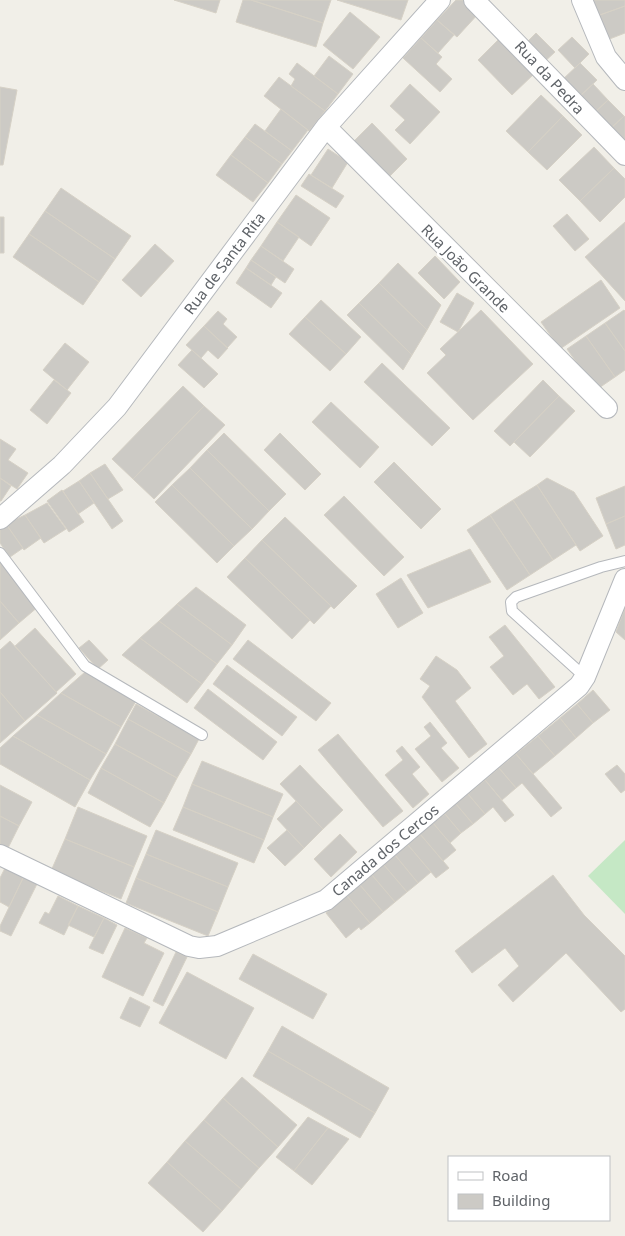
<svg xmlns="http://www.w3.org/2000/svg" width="625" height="1236" font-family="'Noto Sans',sans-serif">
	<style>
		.garden { fill: #c5e8c5 }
		.building { fill: #cccac5; stroke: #d6d1c6 }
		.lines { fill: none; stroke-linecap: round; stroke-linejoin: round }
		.service-casing { stroke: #b5b8bc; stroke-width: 12 }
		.minor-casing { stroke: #b5b8bc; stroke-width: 22 }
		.service { stroke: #fff; stroke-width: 10 }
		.minor { stroke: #fff; stroke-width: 20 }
		.labels { text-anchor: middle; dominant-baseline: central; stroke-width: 5; stroke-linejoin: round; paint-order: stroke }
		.street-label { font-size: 15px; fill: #5f6368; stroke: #fff }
	</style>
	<rect width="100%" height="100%" fill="#f1efe8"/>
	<path class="garden" d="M625 840V914L588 876Z"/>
	<path class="building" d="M174 0H220L216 13Z
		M243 0H251L323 23 316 47 236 22Z
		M251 0H331L323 23Z
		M337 0H408L401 20Z
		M456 0H464L479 13 457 37 437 20Z
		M591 0H625V6L597 16Z
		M625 6V33L607 40 597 16Z
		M350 12 380 37 353 69 323 45Z
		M437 20 454 35 438 53 421 38Z
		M536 33 555 52 542 64 524 45Z
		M572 37 589 54 575 68 558 50Z
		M421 38 442 57 436 64 452 79 440 92 403 58Z
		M500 38 535 73 512 95 478 60Z
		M329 56 353 74 338 94 314 76Z
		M297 63 338 94 325 111 291 86 295 79 289 74Z
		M580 63 597 80 578 98 561 81Z
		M279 77 325 111 309 131 264 96Z
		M410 84 440 112 410 144 395 130 405 120 390 106Z
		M593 84 608 100 593 114 578 98Z
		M0 87 17 90 3 165H0Z
		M541 95 563 116 528 152 506 131Z
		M608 100 624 116 609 130 593 114Z
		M281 109 308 130 292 151 265 131Z
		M563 116 582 135 547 170 528 152Z
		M624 116 625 117V146L609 130Z
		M372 123 407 159 385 181 350 145Z
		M255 124 292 151 282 164 245 137Z
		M245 137 282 164 268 183 231 155Z
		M594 147 614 168 580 201 559 180Z
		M328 149 348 162 332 188 311 175Z
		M231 155 268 183 253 202 216 175Z
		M614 168 625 179V197L600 222 580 201Z
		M309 174 344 196 336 208 301 186Z
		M61 188 131 236 115 259 45 211Z
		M296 195 330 218 311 246 277 222Z
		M45 211 115 259 99 282 29 234Z
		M567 214 589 239 575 251 553 226Z
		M0 217H4V253H0Z
		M277 222 299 237 283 261 261 246Z
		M625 222V301L585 257Z
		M29 234 99 282 83 305 13 257Z
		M155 244 174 261 141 297 122 280Z
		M261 246 294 269 285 283 251 260Z
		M435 256 460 282 444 299 418 273Z
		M251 260 276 277 271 285 246 268Z
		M398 263 441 305 427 330 379 283Z
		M246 268 282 293 271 308 236 283Z
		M601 280 620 308 560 349 541 322Z
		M379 283 427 330 412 355 359 303Z
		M457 293 474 303 458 332 440 322Z
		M321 300 361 337 346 354 305 317Z
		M359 303 412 355 403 370 347 315Z
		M481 310 533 364 473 420 427 373 446 355 440 349Z
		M624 310 625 311V351L605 323Z
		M218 311 227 319 223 324 237 337 227 348 204 326Z
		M305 317 346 354 330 371 289 334Z
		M605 323 625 351V370L615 377 586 336Z
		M204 326 228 348 218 359 208 350 201 358 186 345Z
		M586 336 615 377 596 390 567 349Z
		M65 343 89 362 67 390 43 370Z
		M192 350 218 374 204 388 178 365Z
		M382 363 450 428 432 446 364 382Z
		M54 380 71 393 47 424 30 410Z
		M543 380 559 396 510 446 494 431Z
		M183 386 204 406 133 479 112 459Z
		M559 396 575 411 530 457 514 442Z
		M331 402 379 447 360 468 312 422Z
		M204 406 225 425 154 499 133 479Z
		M224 433 286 494 269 511 207 450Z
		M280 433 321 474 305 490 264 450Z
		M0 439 16 449 8 460 28 473 17 489 0 478Z
		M207 450 269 511 252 529 190 468Z
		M394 462 441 509 421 529 374 482Z
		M105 464 123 490 108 499 90 473Z
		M190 468 252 529 234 546 172 485Z
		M90 473 123 521 112 529 79 481Z
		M0 478 11 486 1 501H0Z
		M547 478 574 492 603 536 580 551 537 485Z
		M79 481 94 503 78 514 63 491Z
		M172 485 234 546 217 563 155 502Z
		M537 485 576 545 553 560 513 500Z
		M625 486V516L606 524 596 498Z
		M62 490 84 522 69 532 47 501Z
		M344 496 404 557 384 576 324 515Z
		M513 500 553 560 530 575 490 515Z
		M47 503 66 529 44 543 25 515Z
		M25 515 41 538 24 550 6 524Z
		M490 515 530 575 507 590 467 530Z
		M625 516V545L616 549 606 524Z
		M285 517 357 586 334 609 262 540Z
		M6 524 23 548 10 557 0 543V528Z
		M262 540 331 606 314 624 245 558Z
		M470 549 491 582 428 608 407 575Z
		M245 558 310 620 292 639 227 577Z
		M0 562 39 606 19 623 0 601Z
		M401 578 423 613 398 628 376 594Z
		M196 587 246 625 232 645 177 604Z
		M0 601 19 623 0 640Z
		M177 604 232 645 217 664 159 621Z
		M625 607V640L616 632Z
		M159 621 217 664 202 684 140 638Z
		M505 625 555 687 539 699 527 684 513 695 490 667 504 656 489 637Z
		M35 628 76 674 56 692 15 646Z
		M140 638 202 684 187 703 122 655Z
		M89 640 108 660 98 669 79 648Z
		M248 640 331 703 316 721 233 659Z
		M10 641 57 693 25 721 0 692V650Z
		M436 656 457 670 471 688 455 701 487 744 469 758 422 697 430 686 420 679Z
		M227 665 297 717 282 736 213 684Z
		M85 672 136 701 121 727 61 693Z
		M208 689 277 742 263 760 194 708Z
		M593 690 610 710 593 723 577 704Z
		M0 692 25 721 0 743Z
		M61 693 121 727 106 754 37 715Z
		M136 704 199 739 191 754 128 719Z
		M577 704 593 723 576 738 560 718Z
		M37 715 106 754 90 780 13 736Z
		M560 718 576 738 555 756 538 736Z
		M128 719 191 754 177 778 115 744Z
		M430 722 447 743 441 748 459 768 442 782 415 749 431 736 424 727Z
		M338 734 403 811 383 827 318 750Z
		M13 736 90 780 75 807 0 764V748Z
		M538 736 555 756 533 774 516 754Z
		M115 744 177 778 164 803 101 768Z
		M402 746 420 767 412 774 429 794 413 808 385 775 403 760 396 751Z
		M516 754 562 808 551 817 522 783 516 788 499 768Z
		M202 761 283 794 273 817 192 784Z
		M300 765 343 810 323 829 280 784Z
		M617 765 625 774V790L621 793 605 774Z
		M101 768 164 803 150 827 88 793Z
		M499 768 516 788 502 800 485 780Z
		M485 780 514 815 505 822 493 807 485 814 468 794Z
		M192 784 273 817 264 840 183 807Z
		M0 785 32 802 19 826 0 816Z
		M468 794 485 814 473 824 456 804Z
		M296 801 323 829 304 848 277 819Z
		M456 804 473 824 461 833 445 814Z
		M78 807 147 836 134 867 65 839Z
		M183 807 264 840 254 863 173 830Z
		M445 814 461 833 450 843 433 823Z
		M0 816 19 826 7 850 0 846Z
		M433 823 456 850 443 861 420 834Z
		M156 830 238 863 228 887 146 854Z
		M287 830 304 848 285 866 267 848Z
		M340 834 357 852 331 877 314 859Z
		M420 834 449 868 436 878 408 845Z
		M65 839 134 867 121 899 51 871Z
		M408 845 431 872 418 883 395 855Z
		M146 854 228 887 218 912 136 878Z
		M395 855 418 883 407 892 384 865Z
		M384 865 407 892 395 902 372 875Z
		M6 866 24 876 9 907 0 902V878Z
		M372 875 395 902 383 912 360 885Z
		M553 875 584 915 625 956V1009L621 1012 566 953 513 1002 498 985 519 966 505 948 472 973 455 951Z
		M24 876 38 882 11 936 0 931V926Z
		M136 878 218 912 208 936 126 903Z
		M360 885 383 912 370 923 347 896Z
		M58 896 78 906 64 935 39 923 45 912 49 914Z
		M347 896 370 923 361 930 359 927 346 938 326 913Z
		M78 906 104 918 94 937 68 925Z
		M104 918 117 925 103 954 89 948Z
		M125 928 147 938 144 943 164 953 143 996 102 977Z
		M176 952 187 957 163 1006 153 1001Z
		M253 954 327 994 313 1019 239 979Z
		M187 972 254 1008 226 1059 159 1023Z
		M130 997 150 1007 140 1027 120 1018Z
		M282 1026 389 1088 375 1113 268 1051Z
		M268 1051 375 1113 360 1138 253 1076Z
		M242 1077 297 1125 278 1147 223 1098Z
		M223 1098 278 1147 259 1168 204 1120Z
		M308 1117 328 1128 294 1171 276 1157Z
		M204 1120 259 1168 241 1189 185 1141Z
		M328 1128 349 1139 312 1185 294 1171Z
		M185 1141 241 1189 222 1211 167 1162Z
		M167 1162 222 1211 203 1232 148 1183Z"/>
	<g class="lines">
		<g class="service-casing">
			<path id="service" d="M0 553 85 666 202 735
				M585 677 512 611 511 602 516 597 601 567 625 561"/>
		</g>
		<g class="minor-casing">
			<path id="minor" d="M474 0 625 155
				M582 0 606 57 625 80
				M326 127 607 408
				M0 519 62 465 117 407 326 127 440 0
				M0 855 189 946 199 948 217 946 326 900 579 686 585 677 625 579"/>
		</g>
		<use href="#service" class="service"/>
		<use href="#minor" class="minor"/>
	</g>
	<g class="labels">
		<g class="street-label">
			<text transform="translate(550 77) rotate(47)">Rua da Pedra</text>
			<text transform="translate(224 263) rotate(-53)">Rua de Santa Rita</text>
			<text transform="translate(466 268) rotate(45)">Rua João Grande</text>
			<text transform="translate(385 850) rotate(-40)">Canada dos Cercos</text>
		</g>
	</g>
	<rect x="448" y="1156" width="162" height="65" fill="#ffffff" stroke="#bfc1c3"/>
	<rect x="458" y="1172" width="25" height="8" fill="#ffffff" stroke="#bfc1c3"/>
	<text x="492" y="1181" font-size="15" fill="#5f6368">Road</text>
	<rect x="458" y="1194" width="25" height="15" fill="#cccac5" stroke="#bfc1c3"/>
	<text x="492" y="1206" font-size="15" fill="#5f6368">Building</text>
</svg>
